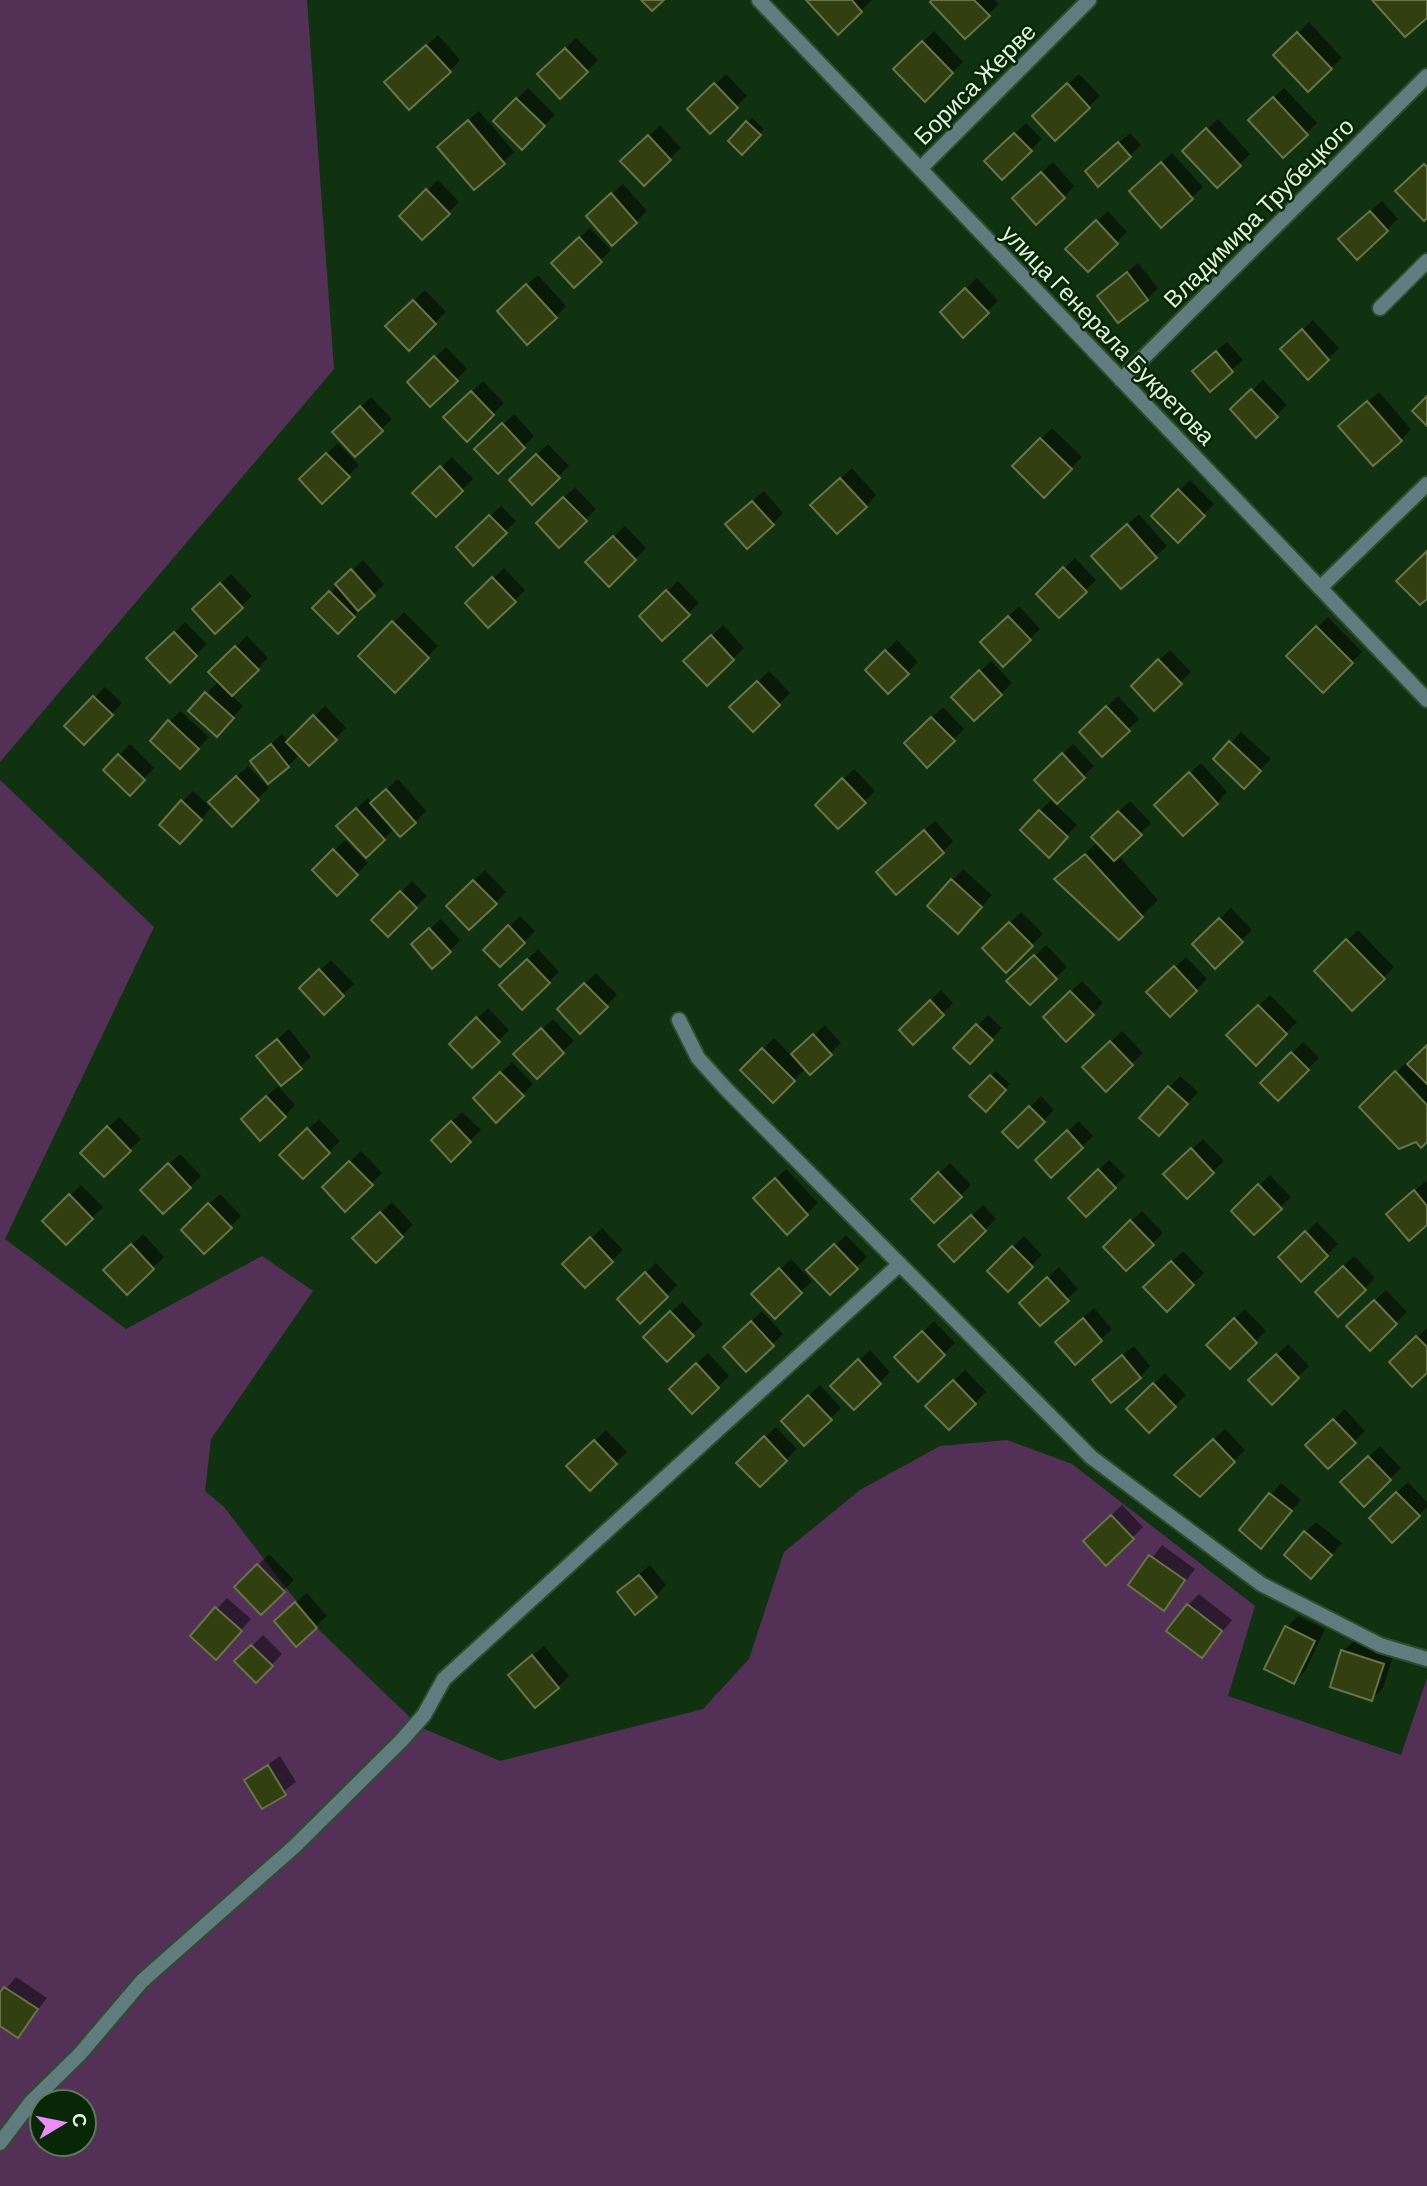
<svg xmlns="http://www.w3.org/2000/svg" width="1427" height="2186" font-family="Barlow,sans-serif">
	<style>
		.green { fill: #533157; fill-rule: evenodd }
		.shadow { fill: #0007 }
		.building { fill: #323f11; stroke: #667446; stroke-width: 2 }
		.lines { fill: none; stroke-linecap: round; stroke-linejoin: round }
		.minor-casing { stroke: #2e4d2d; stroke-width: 18 }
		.minor { stroke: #617c7e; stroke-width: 14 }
		.labels { text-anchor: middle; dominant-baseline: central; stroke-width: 5; stroke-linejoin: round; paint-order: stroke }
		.street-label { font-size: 24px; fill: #def2dd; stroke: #072706 }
	</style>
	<rect width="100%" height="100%" fill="#113210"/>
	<path class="green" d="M0 0H307L334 369 0 762Z
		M0 780 154 927 5 1239 126 1329 262 1256 313 1291 211 1439 205 1491 224 1507 317 1628 420 1727 500 1761 703 1709 749 1659 784 1552 860 1490 940 1446 1007 1440 1072 1464 1255 1606 1228 1696 1401 1755 1427 1678V2186H0ZM42 2102H84V2144H42Z"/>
	<path class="shadow" d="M808 0H872L838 32Z
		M935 0H995L999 4 965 37Z
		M1309 22 1342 58 1331 68 1276 55Z
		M934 31 963 62 925 99 895 69Z
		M438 35 460 60 450 71H397Z
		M576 38 598 60 561 96 540 74Z
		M726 74 747 96 710 131 689 109Z
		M1079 74 1100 96 1055 138 1045 105Z
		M528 88 555 115 522 148 495 121Z
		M1284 88 1317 123 1283 155 1251 120Z
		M479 111 514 152 503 162 450 136Z
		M752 118 764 129 742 152 730 141Z
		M1218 119 1250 154 1217 186 1195 140Z
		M1026 123 1042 139 1002 178 987 161Z
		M660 125 681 148 644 183 623 161Z
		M1130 133 1141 145 1130 156 1098 161Z
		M1172 153 1203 187 1161 225 1142 180Z
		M1053 162 1074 186 1064 197 1025 188Z
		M438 180 459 202 422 238 401 216Z
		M623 184 647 211 612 243 599 206Z
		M1382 201 1398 219 1357 257 1351 228Z
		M1108 211 1127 232 1088 270 1068 249Z
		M590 228 611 250 574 286 553 263Z
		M1138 263 1158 288 1147 299 1099 296Z
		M538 275 566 306 556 317 510 300Z
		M977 278 998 301 963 335 942 312Z
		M425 290 446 312 409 348 388 326Z
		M1313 320 1339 348 1308 377 1293 339Z
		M1227 342 1243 360 1210 389 1205 360Z
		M446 347 467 369 430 405 409 383Z
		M1263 380 1287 405 1256 435 1232 410Z
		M483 381 504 403 467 439 446 417Z
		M1379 392 1411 429 1401 440 1351 416Z
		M371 397 392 419 355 455 334 433Z
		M514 414 534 436 498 472 477 449Z
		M1052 428 1082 457 1044 496 1015 466Z
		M338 443 359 465 322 501 301 479Z
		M548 444 569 466 532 503 511 480Z
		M452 457 473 479 436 515 415 493Z
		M852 468 876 495 866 506 824 494Z
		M1190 480 1214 504 1178 540 1154 516Z
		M575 487 596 509 559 545 538 523Z
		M764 491 783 513 773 524 738 513Z
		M501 506 516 521 473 563 458 547Z
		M1139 514 1167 546 1121 587 1105 545Z
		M625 526 646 548 609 584 588 562Z
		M1075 558 1096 580 1059 616 1038 594Z
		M363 560 384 584 338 632 315 608Z
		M504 568 525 590 488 626 468 603Z
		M231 574 252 596 215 631 195 609Z
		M678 581 699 603 663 639 641 616Z
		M1019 606 1040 629 1003 664 983 642Z
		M404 612 438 646 395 690 360 656Z
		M1328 617 1362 652 1323 691 1288 656Z
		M185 622 207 644 170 680 149 658Z
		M723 625 744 648 707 683 686 661Z
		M247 636 268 658 231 695 243 706 217 734 191 710 219 681 210 672Z
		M897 640 918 662 888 692 867 670Z
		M1170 650 1191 672 1154 708 1133 686Z
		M991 661 1012 683 975 719 954 697Z
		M769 671 790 693 753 729 732 707Z
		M105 687 122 703 84 743 67 726Z
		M1118 696 1139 719 1102 754 1081 732Z
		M325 706 346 728 309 764 300 754 288 766 252 761 282 734 288 742Z
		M943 707 964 729 927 765 906 743Z
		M180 711 209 737 180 767 152 741Z
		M1241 732 1271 759 1255 775 1215 759Z
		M130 744 154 768 130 793 105 770Z
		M1073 744 1094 766 1057 802 1036 780Z
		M1201 763 1227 792 1217 803 1167 794Z
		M248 766 269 788 232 824 211 802Z
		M854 769 875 791 838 827 817 805Z
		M398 779 426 811 415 822 395 828 366 856 349 815 368 798 372 803Z
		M193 791 211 808 191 831 182 802Z
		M1051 800 1077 825 1048 855 1022 830Z
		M1130 801 1151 823 1118 855 1158 900 1119 938 1056 879 1098 842 1093 837Z
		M935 821 953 841 943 852 889 861Z
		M345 840 368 863 337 894 314 870Z
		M963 869 992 895 969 921 929 906Z
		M485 870 506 892 469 928 448 906Z
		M412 881 427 896 388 934 373 920Z
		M1231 908 1252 930 1215 966 1194 944Z
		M1021 912 1043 934 1006 970 985 948Z
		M520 916 535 931 500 965 486 950Z
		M441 919 460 940 450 951 424 934Z
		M1358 930 1394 967 1352 1008 1316 971Z
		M1046 945 1067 967 1030 1003 1009 981Z
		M538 949 559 972 522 1007 501 985Z
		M1186 957 1207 979 1170 1015 1149 992Z
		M331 960 354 984 324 1012 301 988Z
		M596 973 617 995 580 1031 559 1009Z
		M1082 981 1103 1003 1066 1039 1045 1017Z
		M941 990 953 1003 913 1043 901 1030Z
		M1270 995 1297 1022 1256 1063 1229 1035Z
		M488 1008 509 1030 472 1066 451 1044Z
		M988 1015 1002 1028 970 1062 956 1048Z
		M553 1019 574 1041 537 1076 516 1054Z
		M825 1025 841 1043 830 1053 806 1068 773 1101 742 1070 774 1038 792 1056Z
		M289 1029 311 1057 281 1084 269 1046Z
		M1122 1031 1143 1053 1106 1089 1085 1067Z
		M1303 1042 1319 1058 1278 1098 1263 1083Z
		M1427 1047V1140L1361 1107 1413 1056 1415 1059Z
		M512 1062 533 1084 496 1120 475 1098Z
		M996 1071 1010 1084 986 1109 972 1096Z
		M1180 1076 1198 1092 1170 1123 1142 1117Z
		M278 1086 295 1105 285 1116 254 1108Z
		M1041 1096 1054 1110 1018 1146 1005 1132Z
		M462 1112 481 1130 451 1159 433 1140Z
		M119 1117 141 1139 104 1175 82 1153Z
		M319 1119 340 1141 303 1177 282 1155Z
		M1079 1121 1093 1136 1051 1176 1048 1150Z
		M1203 1139 1224 1161 1187 1196 1166 1174Z
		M361 1151 382 1173 345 1209 324 1187Z
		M180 1154 201 1176 164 1212 143 1190Z
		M1109 1160 1125 1176 1086 1215 1070 1198Z
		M950 1163 971 1185 934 1221 913 1199Z
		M786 1169 818 1203 787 1232 766 1188Z
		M1270 1175 1291 1197 1254 1233 1233 1211Z
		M1426 1181 1427 1183V1223L1399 1204Z
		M81 1185 103 1207 66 1243 45 1221Z
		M220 1194 241 1216 204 1252 183 1230Z
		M392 1202 413 1225 376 1261 355 1239Z
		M983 1205 996 1219 954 1259 952 1234Z
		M1142 1211 1163 1233 1126 1269 1105 1247Z
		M1317 1222 1338 1244 1301 1280 1280 1257Z
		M602 1228 623 1250 586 1286 565 1264Z
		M143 1234 164 1257 127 1292 106 1270Z
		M846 1235 867 1257 830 1292 809 1270Z
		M1024 1236 1042 1255 1008 1289 990 1271Z
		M1183 1251 1204 1273 1167 1309 1146 1287Z
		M1354 1256 1375 1278 1338 1315 1317 1292Z
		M791 1259 812 1281 775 1316 754 1294Z
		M656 1263 677 1285 640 1321 619 1299Z
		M1059 1267 1078 1289 1067 1299 1032 1292Z
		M1386 1290 1407 1312 1370 1348 1349 1326Z
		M682 1302 703 1324 667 1359 645 1337Z
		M1094 1308 1112 1329 1075 1363 1068 1331Z
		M1245 1309 1266 1331 1230 1367 1208 1345Z
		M762 1311 783 1334 746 1369 725 1347Z
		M934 1321 955 1343 918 1379 897 1357Z
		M1427 1328V1370L1391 1362Z
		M1288 1344 1309 1366 1272 1402 1251 1380Z
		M1134 1346 1150 1366 1140 1377 1105 1369Z
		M870 1350 890 1372 854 1408 833 1386Z
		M708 1353 729 1376 692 1412 671 1389Z
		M965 1370 986 1392 949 1428 928 1406Z
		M1165 1373 1186 1395 1149 1431 1128 1409Z
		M820 1385 841 1408 804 1444 783 1421Z
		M1345 1409 1365 1431 1328 1467 1308 1445Z
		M776 1427 797 1449 760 1485 739 1463Z
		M1225 1429 1245 1450 1200 1494 1177 1475Z
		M606 1430 627 1452 590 1488 569 1466Z
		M1380 1446 1401 1468 1364 1505 1343 1482Z
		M1408 1482 1427 1502V1507L1392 1540 1371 1518Z
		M1281 1483 1301 1500 1261 1546 1241 1530Z
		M1122 1505 1143 1527 1107 1563 1085 1541Z
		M1316 1522 1342 1543 1322 1566 1305 1533Z
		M1162 1545 1195 1569 1164 1609 1131 1585Z
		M269 1554 294 1580 261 1612 236 1587Z
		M650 1565 666 1585 656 1596 619 1592Z
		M307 1593 327 1616 296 1644 287 1610Z
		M1199 1594 1232 1620 1202 1656 1188 1605Z
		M227 1598 251 1619 227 1646 192 1636Z
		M1298 1616 1325 1629 1305 1671 1294 1682 1287 1627Z
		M263 1635 282 1654 256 1681 237 1661Z
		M1354 1641 1394 1653 1383 1688 1372 1699 1343 1651Z
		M544 1646 569 1676 558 1687 521 1664Z
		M280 1756 296 1782 263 1807 246 1780Z
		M16 1977 47 1998 18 2036 0 2024V1996Z"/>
	<path class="building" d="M641 0H664L652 11Z
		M806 0H852L862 12 838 35Z
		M932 0H974L990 16 965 39 930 2Z
		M1372 0H1427V18L1405 37Z
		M1297 32 1332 69 1308 92 1273 55Z
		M922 41 953 73 925 102 893 69Z
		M426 45 451 72 409 110 384 82Z
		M565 48 588 72 560 99 537 74Z
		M714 83 738 108 710 134 687 109Z
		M1067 83 1090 108 1055 141 1032 116Z
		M1273 97 1308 135 1283 158 1248 120Z
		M516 98 545 126 522 150 493 121Z
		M468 120 505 164 474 190 437 147Z
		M746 121 761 135 742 155 728 141Z
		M1206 128 1241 166 1217 188 1182 151Z
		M1014 133 1032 151 1002 180 984 161Z
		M648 135 671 160 644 186 620 161Z
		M1118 142 1131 157 1098 187 1085 171Z
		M1161 162 1193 199 1161 228 1129 191Z
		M1424 164 1427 167V218L1424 221 1395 191Z
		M1041 172 1065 198 1036 225 1012 198Z
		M426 189 450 214 422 240 399 216Z
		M611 193 637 223 612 246 586 216Z
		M1370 211 1388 231 1357 260 1338 239Z
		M1096 220 1118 244 1088 272 1065 249Z
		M579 237 602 262 574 288 551 263Z
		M1127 272 1148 300 1118 323 1097 296Z
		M526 284 557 318 527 345 497 311Z
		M965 288 989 313 963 338 940 312Z
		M413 300 436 324 409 351 385 326Z
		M1302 329 1329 360 1308 380 1280 349Z
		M1216 351 1233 372 1210 392 1192 371Z
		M434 356 458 381 430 407 407 382Z
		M1251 389 1278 417 1256 438 1230 409Z
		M471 391 494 415 467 442 443 417Z
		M1427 396V426L1412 411Z
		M1367 401 1402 441 1373 466 1338 426Z
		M360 406 383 431 355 457 332 432Z
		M502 423 525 448 498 474 474 449Z
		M1040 438 1072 469 1044 498 1012 466Z
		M326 453 350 477 322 504 299 479Z
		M536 454 560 478 532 505 509 480Z
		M440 466 463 491 436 517 412 493Z
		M840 478 867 507 837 534 810 505Z
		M1178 489 1205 516 1178 543 1151 516Z
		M563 497 587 521 559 548 536 523Z
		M752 501 774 525 747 549 725 524Z
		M489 515 507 533 473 566 456 547Z
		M1127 524 1157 558 1121 589 1091 556Z
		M613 536 636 560 609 587 585 562Z
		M1427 551V599L1420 605 1396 581Z
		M1063 567 1087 592 1059 618 1036 594Z
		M351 569 375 596 358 611 335 584Z
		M492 577 516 602 488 628 465 603Z
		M220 583 243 608 215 634 192 609Z
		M666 590 690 615 662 641 639 616Z
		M329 591 355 617 338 634 312 608Z
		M1008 616 1031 640 1003 667 980 642Z
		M392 621 429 658 395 693 358 656Z
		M1316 626 1353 663 1323 693 1286 656Z
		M174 632 197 656 170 683 146 658Z
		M711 635 734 660 707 686 683 661Z
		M235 646 259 670 232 696 208 672Z
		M885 650 909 674 888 694 865 670Z
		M1158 659 1182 684 1154 711 1131 686Z
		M979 670 1002 695 974 721 951 697Z
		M757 681 780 705 753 732 729 707Z
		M205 692 234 718 217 737 188 711Z
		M93 696 113 715 84 745 64 726Z
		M1106 706 1130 731 1102 757 1079 732Z
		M313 715 337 740 309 766 286 742Z
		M931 717 955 741 927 768 904 743Z
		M168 720 199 749 180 769 150 741Z
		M1229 741 1261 771 1244 789 1213 759Z
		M271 744 289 767 268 784 250 761Z
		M1062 753 1085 778 1057 804 1034 780Z
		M118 754 145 780 130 796 103 770Z
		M1189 772 1218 804 1183 836 1154 805Z
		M236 776 259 800 232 827 208 802Z
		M842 778 866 803 838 829 815 805Z
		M386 789 416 823 400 837 370 803Z
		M181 800 202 820 180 844 159 825Z
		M356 808 385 840 366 858 336 826Z
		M1039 810 1068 837 1049 858 1020 830Z
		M1118 811 1142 835 1114 861 1091 837Z
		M924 830 944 853 896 895 876 872Z
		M333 849 358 875 337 896 312 870Z
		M1085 854 1143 917 1119 940 1054 879Z
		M951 879 982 907 958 934 927 906Z
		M473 880 497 904 469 930 446 906Z
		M400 891 417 908 388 937 371 920Z
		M1219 918 1243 942 1215 969 1192 944Z
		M1009 922 1033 946 1006 973 982 948Z
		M508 925 525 943 500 967 483 950Z
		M429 928 451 952 432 969 411 944Z
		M1346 939 1385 979 1352 1011 1314 971Z
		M1034 955 1057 979 1030 1005 1006 981Z
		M527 959 550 983 522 1010 499 985Z
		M1174 966 1197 991 1170 1017 1146 992Z
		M319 969 344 996 324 1015 299 988Z
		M584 983 608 1007 580 1034 557 1009Z
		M1070 991 1094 1015 1066 1042 1043 1017Z
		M930 1000 944 1015 913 1045 899 1030Z
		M1258 1005 1287 1034 1256 1066 1226 1035Z
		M476 1017 500 1042 472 1068 449 1044Z
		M976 1024 993 1040 970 1064 953 1048Z
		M541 1028 564 1053 537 1079 513 1054Z
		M813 1034 832 1055 810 1075 791 1054Z
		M277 1039 302 1069 281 1086 256 1056Z
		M1110 1041 1133 1065 1106 1092 1082 1067Z
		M1427 1045V1084L1407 1064Z
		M762 1048 795 1081 773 1103 740 1070Z
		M1291 1052 1309 1070 1278 1101 1260 1083Z
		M1395 1071 1427 1105V1142L1421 1148 1416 1142 1399 1149 1359 1107Z
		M500 1072 524 1096 496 1123 473 1098Z
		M990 1075 1006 1090 986 1112 969 1096Z
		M1168 1086 1188 1104 1159 1136 1139 1118Z
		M266 1096 286 1117 260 1141 241 1119Z
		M1029 1106 1045 1122 1018 1148 1002 1132Z
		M451 1121 471 1142 451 1162 431 1140Z
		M107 1126 131 1151 104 1177 80 1153Z
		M307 1128 330 1153 303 1179 279 1155Z
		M1067 1130 1083 1148 1051 1178 1035 1160Z
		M1191 1148 1214 1173 1187 1199 1163 1174Z
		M349 1161 373 1185 345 1212 322 1187Z
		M168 1163 191 1188 163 1214 140 1190Z
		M1098 1169 1116 1188 1086 1217 1068 1198Z
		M938 1172 962 1197 934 1223 911 1199Z
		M775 1178 808 1215 787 1235 753 1198Z
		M1258 1184 1282 1209 1254 1235 1231 1211Z
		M1414 1190 1427 1206V1225L1409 1241 1386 1214Z
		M69 1194 93 1219 66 1245 42 1221Z
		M208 1203 232 1228 204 1254 181 1230Z
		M380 1212 403 1237 376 1263 352 1238Z
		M971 1215 986 1231 954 1262 938 1245Z
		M1130 1220 1154 1245 1126 1271 1103 1247Z
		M1305 1231 1328 1256 1301 1282 1278 1257Z
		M590 1237 613 1262 585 1288 562 1264Z
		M131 1244 154 1269 127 1295 103 1270Z
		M834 1244 858 1269 830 1295 806 1270Z
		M1012 1246 1033 1267 1008 1292 987 1271Z
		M1171 1261 1194 1285 1167 1312 1143 1287Z
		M1343 1266 1366 1290 1338 1317 1315 1292Z
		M779 1268 802 1293 775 1319 751 1294Z
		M645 1272 668 1297 640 1324 617 1299Z
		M1047 1277 1069 1301 1040 1326 1019 1303Z
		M1374 1300 1397 1324 1370 1351 1346 1326Z
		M670 1311 694 1336 667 1362 643 1337Z
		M1083 1318 1102 1341 1075 1365 1055 1342Z
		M1234 1318 1257 1343 1230 1369 1206 1345Z
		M751 1321 774 1346 746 1372 723 1347Z
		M922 1331 945 1355 918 1382 894 1357Z
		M1416 1336 1427 1347V1373L1412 1387 1389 1362Z
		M1276 1354 1299 1378 1272 1405 1248 1380Z
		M1122 1355 1141 1378 1111 1403 1092 1380Z
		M858 1359 881 1384 854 1410 830 1386Z
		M696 1363 719 1388 692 1414 669 1389Z
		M953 1380 976 1404 949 1430 925 1406Z
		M1153 1383 1176 1407 1149 1433 1126 1409Z
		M808 1395 832 1420 804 1446 781 1421Z
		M1333 1419 1356 1443 1328 1469 1305 1445Z
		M764 1436 787 1461 760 1487 736 1463Z
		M1213 1439 1235 1462 1200 1497 1174 1475Z
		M594 1440 617 1464 590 1491 566 1466Z
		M1368 1456 1391 1480 1364 1507 1340 1482Z
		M1396 1492 1420 1516 1392 1543 1369 1518Z
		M1269 1493 1292 1511 1261 1549 1239 1530Z
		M1111 1515 1134 1539 1106 1566 1083 1541Z
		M1304 1531 1332 1555 1311 1579 1284 1555Z
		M1149 1555 1185 1580 1164 1611 1128 1585Z
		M257 1564 285 1592 261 1615 234 1587Z
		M639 1575 657 1597 635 1615 617 1592Z
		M295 1602 317 1628 296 1647 274 1621Z
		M1187 1604 1222 1631 1202 1658 1166 1631Z
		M215 1607 242 1631 216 1660 190 1636Z
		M1285 1626 1315 1641 1294 1684 1264 1669Z
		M251 1645 273 1666 256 1683 234 1661Z
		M1341 1650 1384 1664 1372 1701 1330 1687Z
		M532 1655 559 1688 535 1708 508 1675Z
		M268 1765 286 1795 262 1809 244 1780Z
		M4 1987 38 2009 18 2038 0 2026V1992Z"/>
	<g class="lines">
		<g class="minor-casing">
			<path id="minor" d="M759 0 1427 700
				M920 169 1089 0
				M1380 308 1427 261
				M1121 380 1427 76
				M1320 588 1427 484
				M679 1020 698 1058 727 1090 1091 1457 1261 1584 1380 1645 1427 1659
				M0 2143 31 2102 80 2054 142 1981 295 1846 401 1741 424 1715 444 1679 900 1264"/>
		</g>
		<use href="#minor" class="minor"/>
	</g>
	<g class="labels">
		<g class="street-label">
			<text transform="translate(974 83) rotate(-45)">Бориса Жерве</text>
			<text transform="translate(1258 212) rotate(-45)">Владимира Трубецкого</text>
			<text transform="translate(1109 334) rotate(46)">улица Генерала Букретова</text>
		</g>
	</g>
	<g transform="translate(63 2123) rotate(80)"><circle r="33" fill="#072706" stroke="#5d785c" stroke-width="2"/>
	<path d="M0-5L12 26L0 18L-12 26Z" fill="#ed8cf9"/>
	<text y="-10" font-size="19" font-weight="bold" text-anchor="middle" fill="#def2dd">С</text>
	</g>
</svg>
